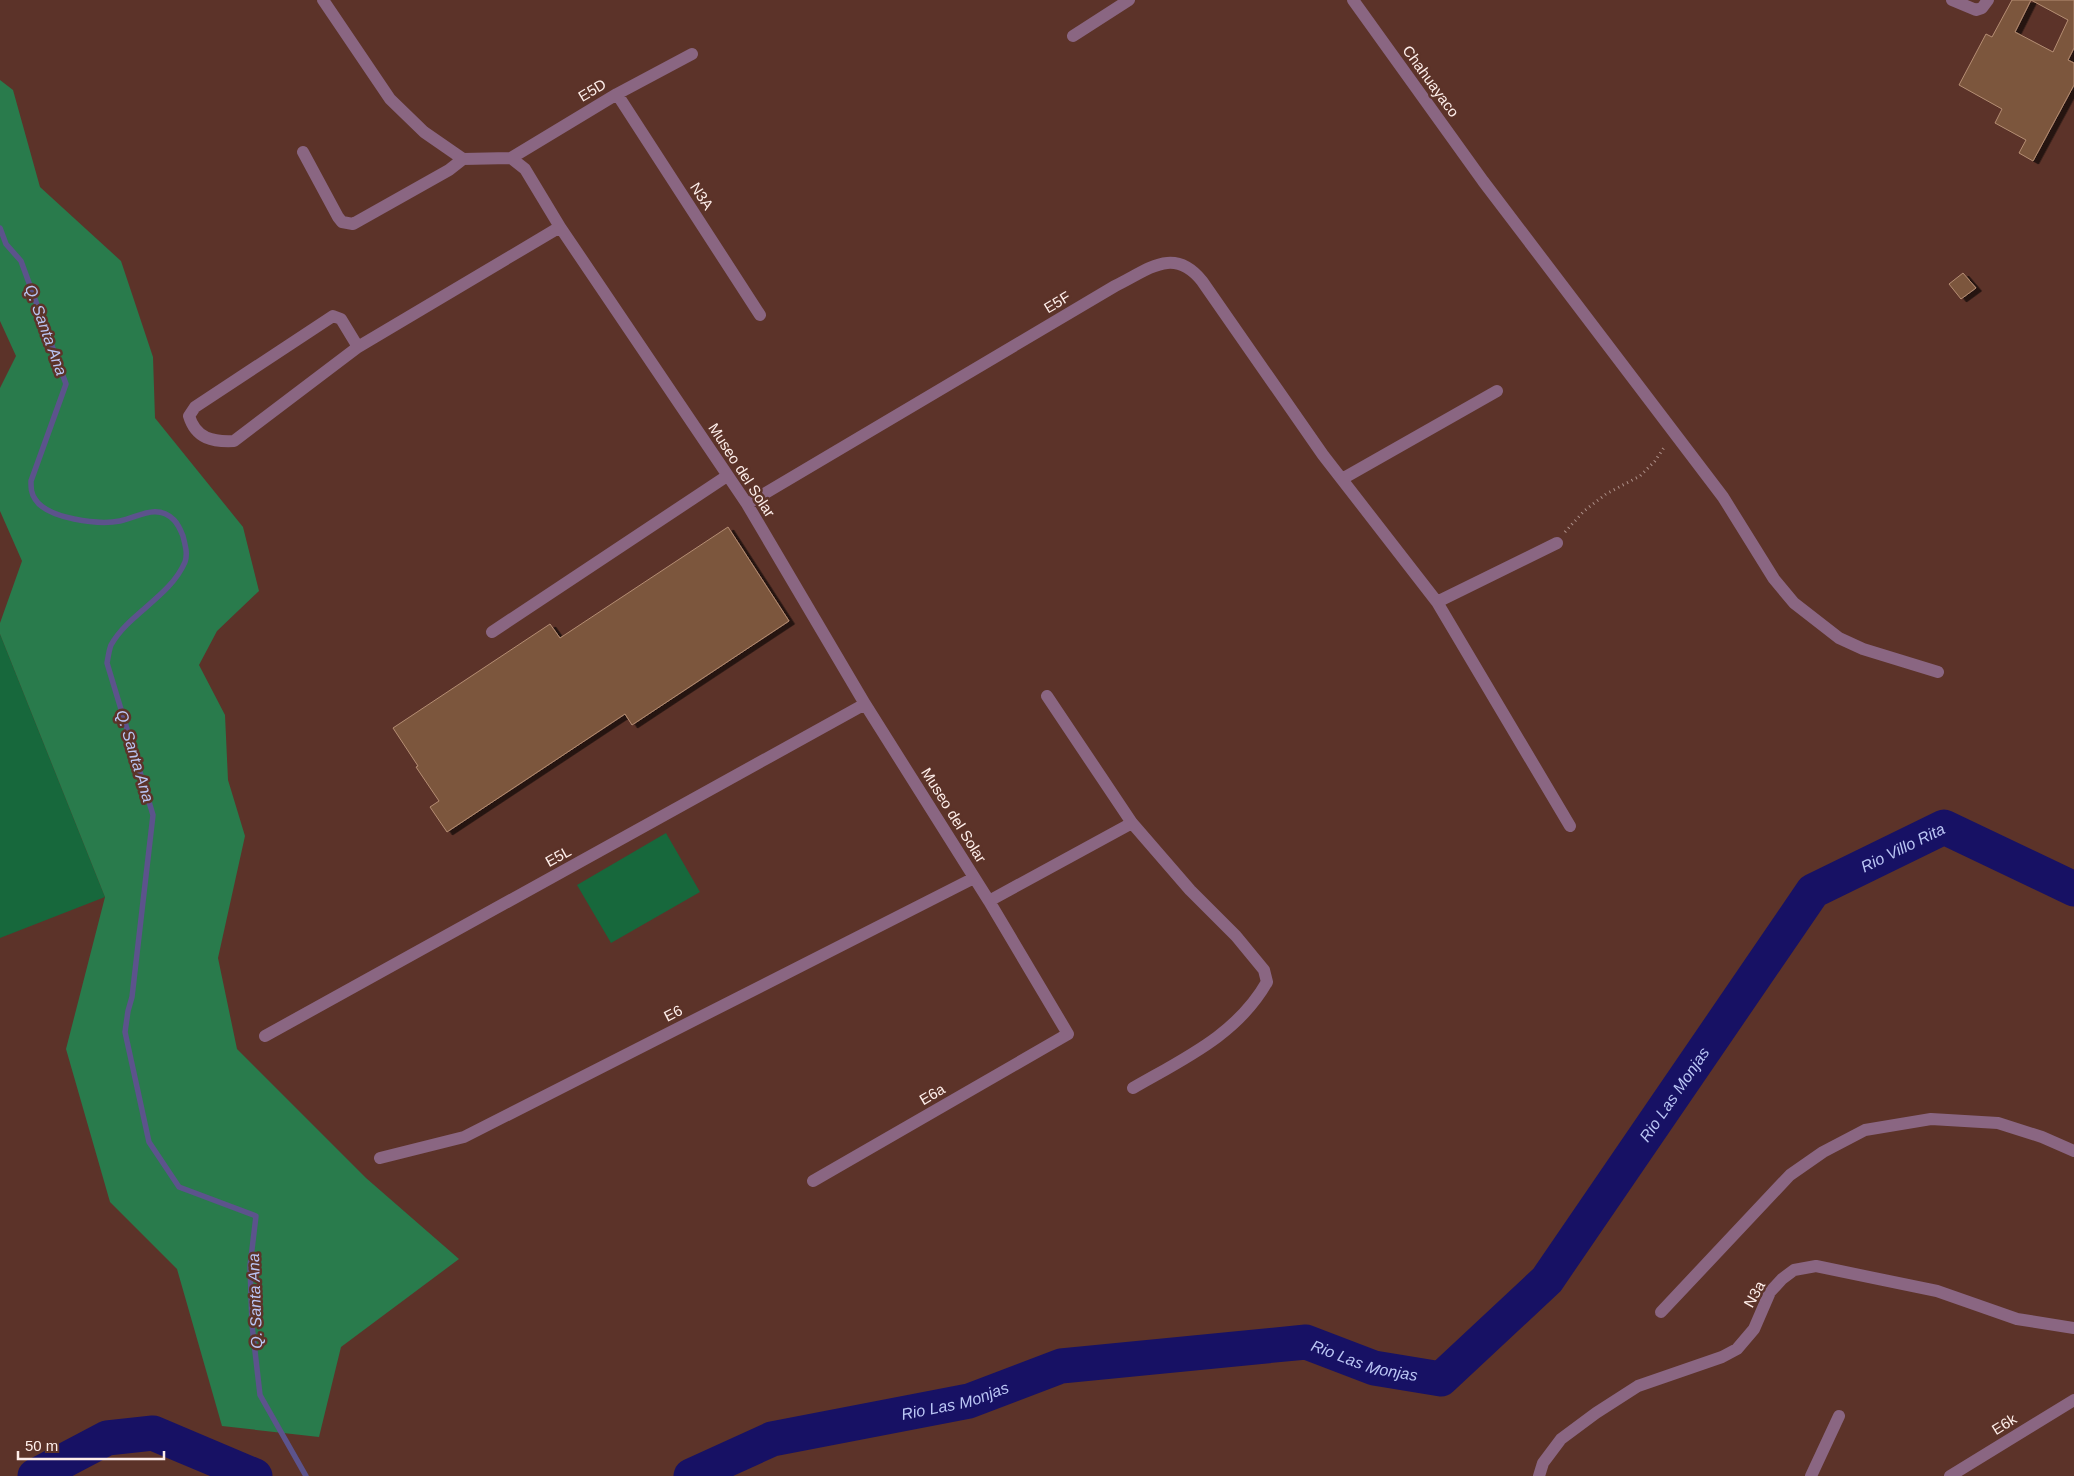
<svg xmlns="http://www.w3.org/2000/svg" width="2074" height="1476" font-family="Arial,sans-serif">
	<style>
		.green { fill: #17683c }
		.forest { fill: #297b4c }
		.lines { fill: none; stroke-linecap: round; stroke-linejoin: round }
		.stream { stroke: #5c538c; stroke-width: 5.5 }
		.river { stroke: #171164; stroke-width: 35 }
		.building { fill: #7c573e; stroke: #b58d73; fill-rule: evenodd; filter: url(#shadow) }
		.path { stroke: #ae918a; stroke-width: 3; stroke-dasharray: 1 4; stroke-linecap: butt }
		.minor { stroke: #8a6682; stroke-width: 12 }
		.labels { text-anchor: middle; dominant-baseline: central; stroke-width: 5; stroke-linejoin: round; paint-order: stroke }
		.street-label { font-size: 15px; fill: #feeeea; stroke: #5c3329 }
		.water-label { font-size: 16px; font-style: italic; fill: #bac5f4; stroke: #5c3329 }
	</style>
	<defs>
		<filter id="shadow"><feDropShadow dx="5.5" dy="3" stdDeviation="0" flood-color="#0009"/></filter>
	</defs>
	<rect width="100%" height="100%" fill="#5c3329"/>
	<path class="green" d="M0 634 105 897 0 938Z
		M666 833 700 892 611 943 577 885Z"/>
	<path class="forest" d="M0 80 13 90 40 187 121 261 153 357 155 418 243 527 259 591 217 631 199 665 225 715 228 780 245 836 218 958 237 1049 366 1178 459 1259 341 1347 319 1437 222 1426 177 1269 110 1202 66 1049 105 897 0 634V623L22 561 0 511V388L16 356 0 321Z"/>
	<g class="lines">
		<path class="stream" d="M0 228 6 244 21 261 66 384 31 481C31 488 31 493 35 499 47 519 99 525 120 521 139 517 157 503 174 520 178 524 181 531 183 536 185 545 188 553 185 562 170 597 129 613 111 645 109 650 108 658 107 663L153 815 132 997 128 1011 125 1032 149 1142 179 1187 256 1216 250 1266 252 1325 260 1395 306 1476"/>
		<g class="river">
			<path d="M35 1476 107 1438 153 1433 255 1476"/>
			<path id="s1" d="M691 1476 772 1439 969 1401 1061 1366 1306 1342 1374 1368 1441 1379 1547 1280 1813 891 1944 827 2074 889"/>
		</g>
	</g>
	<path class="building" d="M2012 0H2074V48L2068 60 2074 63V85L2033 161 2019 153 2026 140 1995 123 2002 109 1959 85 1986 34 1992 37ZM2031 0 2068 20 2053 52 2015 32Z
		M1963 273 1976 288 1961 299 1949 284Z
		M728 527 789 621 632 725 625 714 447 832 430 807 439 801 416 767 418 766 393 728 550 624 560 638Z"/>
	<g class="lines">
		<path class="path" d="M1565 532 1584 511 1606 494 1640 476 1655 461 1665 446"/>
		<path class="minor" d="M323 0 390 99 424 132 463 159 511 158 525 169 560 227 747 504 865 704 989 901 1068 1034 813 1181
			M1353 0 1483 181 1723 497 1774 579 1794 603 1839 638 1863 649 1938 672
			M1952 0 1976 10 1982 8 1988 0
			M1073 36 1129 0
			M617 94 760 315
			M303 152 338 217 342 222 353 224 449 170 463 159
			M511 158 617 94 692 54
			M358 347 341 319 333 316 195 407 189 416C196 439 213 442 234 441L358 347 560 227
			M1342 479 1497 391
			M747 504 1115 286C1147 271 1173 245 1202 281L1323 455 1437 602 1570 826
			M1437 602 1557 543
			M492 632 727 476
			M1047 696 1132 823 1190 890 1236 936 1264 970 1267 982C1237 1035 1183 1059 1133 1088
			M989 901 1132 823
			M265 1036 865 704
			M380 1158 464 1137 974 878
			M1661 1312 1790 1175 1823 1152 1865 1130 1931 1119 1998 1123 2042 1137 2074 1151
			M1539 1476 1543 1463 1561 1439 1596 1413 1638 1386 1722 1357 1737 1349 1754 1329 1770 1292 1782 1279 1794 1270 1816 1266 1937 1291 2017 1319 2074 1328
			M1811 1476 1839 1416
			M1950 1476 2074 1400"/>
	</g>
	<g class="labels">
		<g class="street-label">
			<text transform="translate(1431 81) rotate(54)">Chahuayaco</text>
			<text transform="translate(592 90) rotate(-31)">E5D</text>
			<text transform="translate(702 196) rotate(57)">N3A</text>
			<text transform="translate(1057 302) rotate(-31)">E5F</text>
			<text transform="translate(742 470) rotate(57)">Museo del Solar</text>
			<text transform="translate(954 815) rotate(58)">Museo del Solar</text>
			<text transform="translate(558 856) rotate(-29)">E5L</text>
			<text transform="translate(673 1013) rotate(-27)">E6</text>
			<text transform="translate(932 1094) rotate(-30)">E6a</text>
			<text transform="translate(1754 1294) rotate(-61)">N3a</text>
			<text transform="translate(2004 1424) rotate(-32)">E6k</text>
		</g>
		<g class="water-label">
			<text transform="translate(46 330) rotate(70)">Q. Santa Ana</text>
			<text transform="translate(135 756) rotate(73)">Q. Santa Ana</text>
			<text stroke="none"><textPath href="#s1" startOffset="1491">Rio Villo Rita</textPath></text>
			<text stroke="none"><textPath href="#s1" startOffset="1145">Rio Las Monjas</textPath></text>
			<text transform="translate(255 1301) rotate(-92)">Q. Santa Ana</text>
			<text stroke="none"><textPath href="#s1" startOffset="696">Rio Las Monjas</textPath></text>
			<text stroke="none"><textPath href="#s1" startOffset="276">Rio Las Monjas</textPath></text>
		</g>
	</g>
	<path d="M18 1451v8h146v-8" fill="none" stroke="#feeeea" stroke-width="2.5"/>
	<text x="25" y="1451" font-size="15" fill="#feeeea" stroke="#5c3329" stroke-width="4" paint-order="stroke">50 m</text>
</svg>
